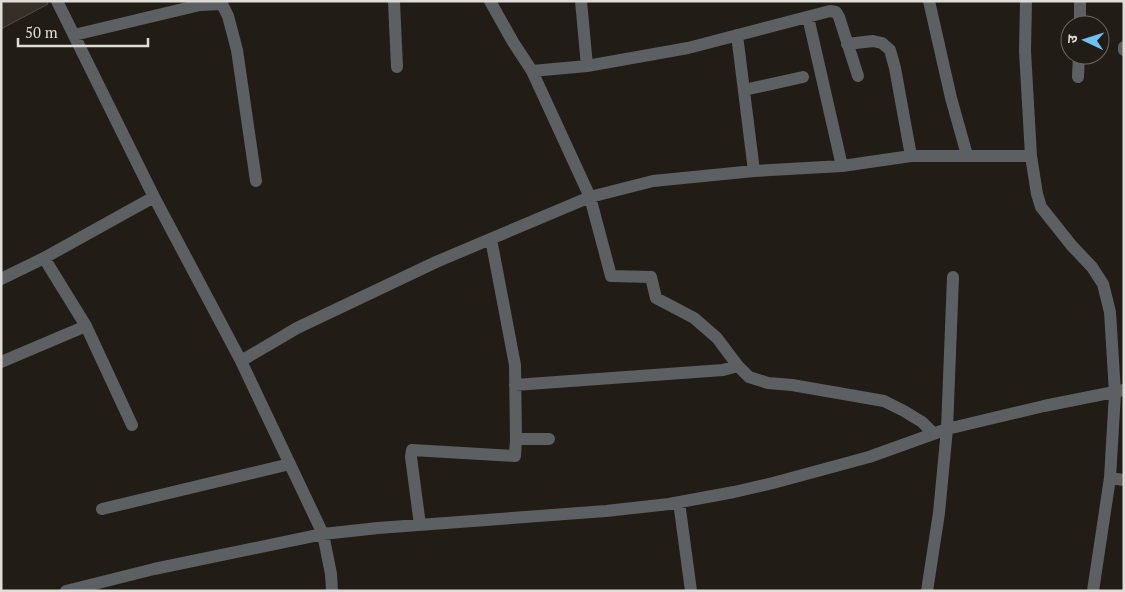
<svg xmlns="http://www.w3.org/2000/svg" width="1125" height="592" font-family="'PT Serif','Noto Sans Devanagari',serif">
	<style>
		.building { fill: #352f28; stroke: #514b43 }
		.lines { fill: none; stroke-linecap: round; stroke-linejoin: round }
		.street { stroke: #5c6063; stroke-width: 12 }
	</style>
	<rect width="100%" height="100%" fill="#211c15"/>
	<path class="building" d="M1 1H47L48 4 1 29Z"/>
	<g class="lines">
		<path class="street" d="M57 1 154 197 241 361 323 534 331 574 332 591
			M490 1 513 42 532 71 590 197 611 276 651 277 656 298 694 318 717 338 738 366 749 377 768 383 792 385 884 401 904 411 922 422 934 434
			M929 1 951 98 967 155
			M1026 1 1025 51 1031 156 1037 194 1041 207 1072 246 1092 267 1103 284 1110 312 1115 393 1110 478 1093 591
			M394 2 397 67
			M808 17 842 166
			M1080 25V1
			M74 35 200 5 222 4 228 16 237 50 256 181
			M737 35 754 171
			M847 44 873 41 882 43 890 50 895 68 911 156
			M1124 50V47
			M587 66 688 48 830 11 836 12 839 17 858 76
			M532 71 587 66 581 1
			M1078 77 1079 55
			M744 90 803 77
			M491 239 515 365 516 439
			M44 258 86 326 132 425
			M1 279 44 258 154 197
			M241 361 297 328 436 262 590 197 653 181 754 171 842 166 911 156H1031
			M1 362 86 326
			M515 385 723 370 738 366
			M1110 478 1124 480
			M679 502 691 591
			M102 509 290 464
			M420 525 411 457 412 450 515 456 516 439H549
			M66 591 154 569 323 534 378 528 606 511 669 504 734 492 773 483 869 457 947 429 1044 406 1124 390
			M927 591 939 513 947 429 953 277"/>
	</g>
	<rect width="1125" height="592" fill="none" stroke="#e0ddd8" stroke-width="5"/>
	<g transform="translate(1085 40) rotate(274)"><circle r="24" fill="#211c15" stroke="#6d6963"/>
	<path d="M0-4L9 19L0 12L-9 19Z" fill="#70c2f4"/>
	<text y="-8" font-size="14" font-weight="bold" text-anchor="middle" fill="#e0ddd8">उ</text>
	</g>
	<path d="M18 38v8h130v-8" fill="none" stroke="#e0ddd8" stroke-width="2.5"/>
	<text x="25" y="38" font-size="15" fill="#e0ddd8" stroke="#211c15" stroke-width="4" paint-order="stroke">50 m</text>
</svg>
